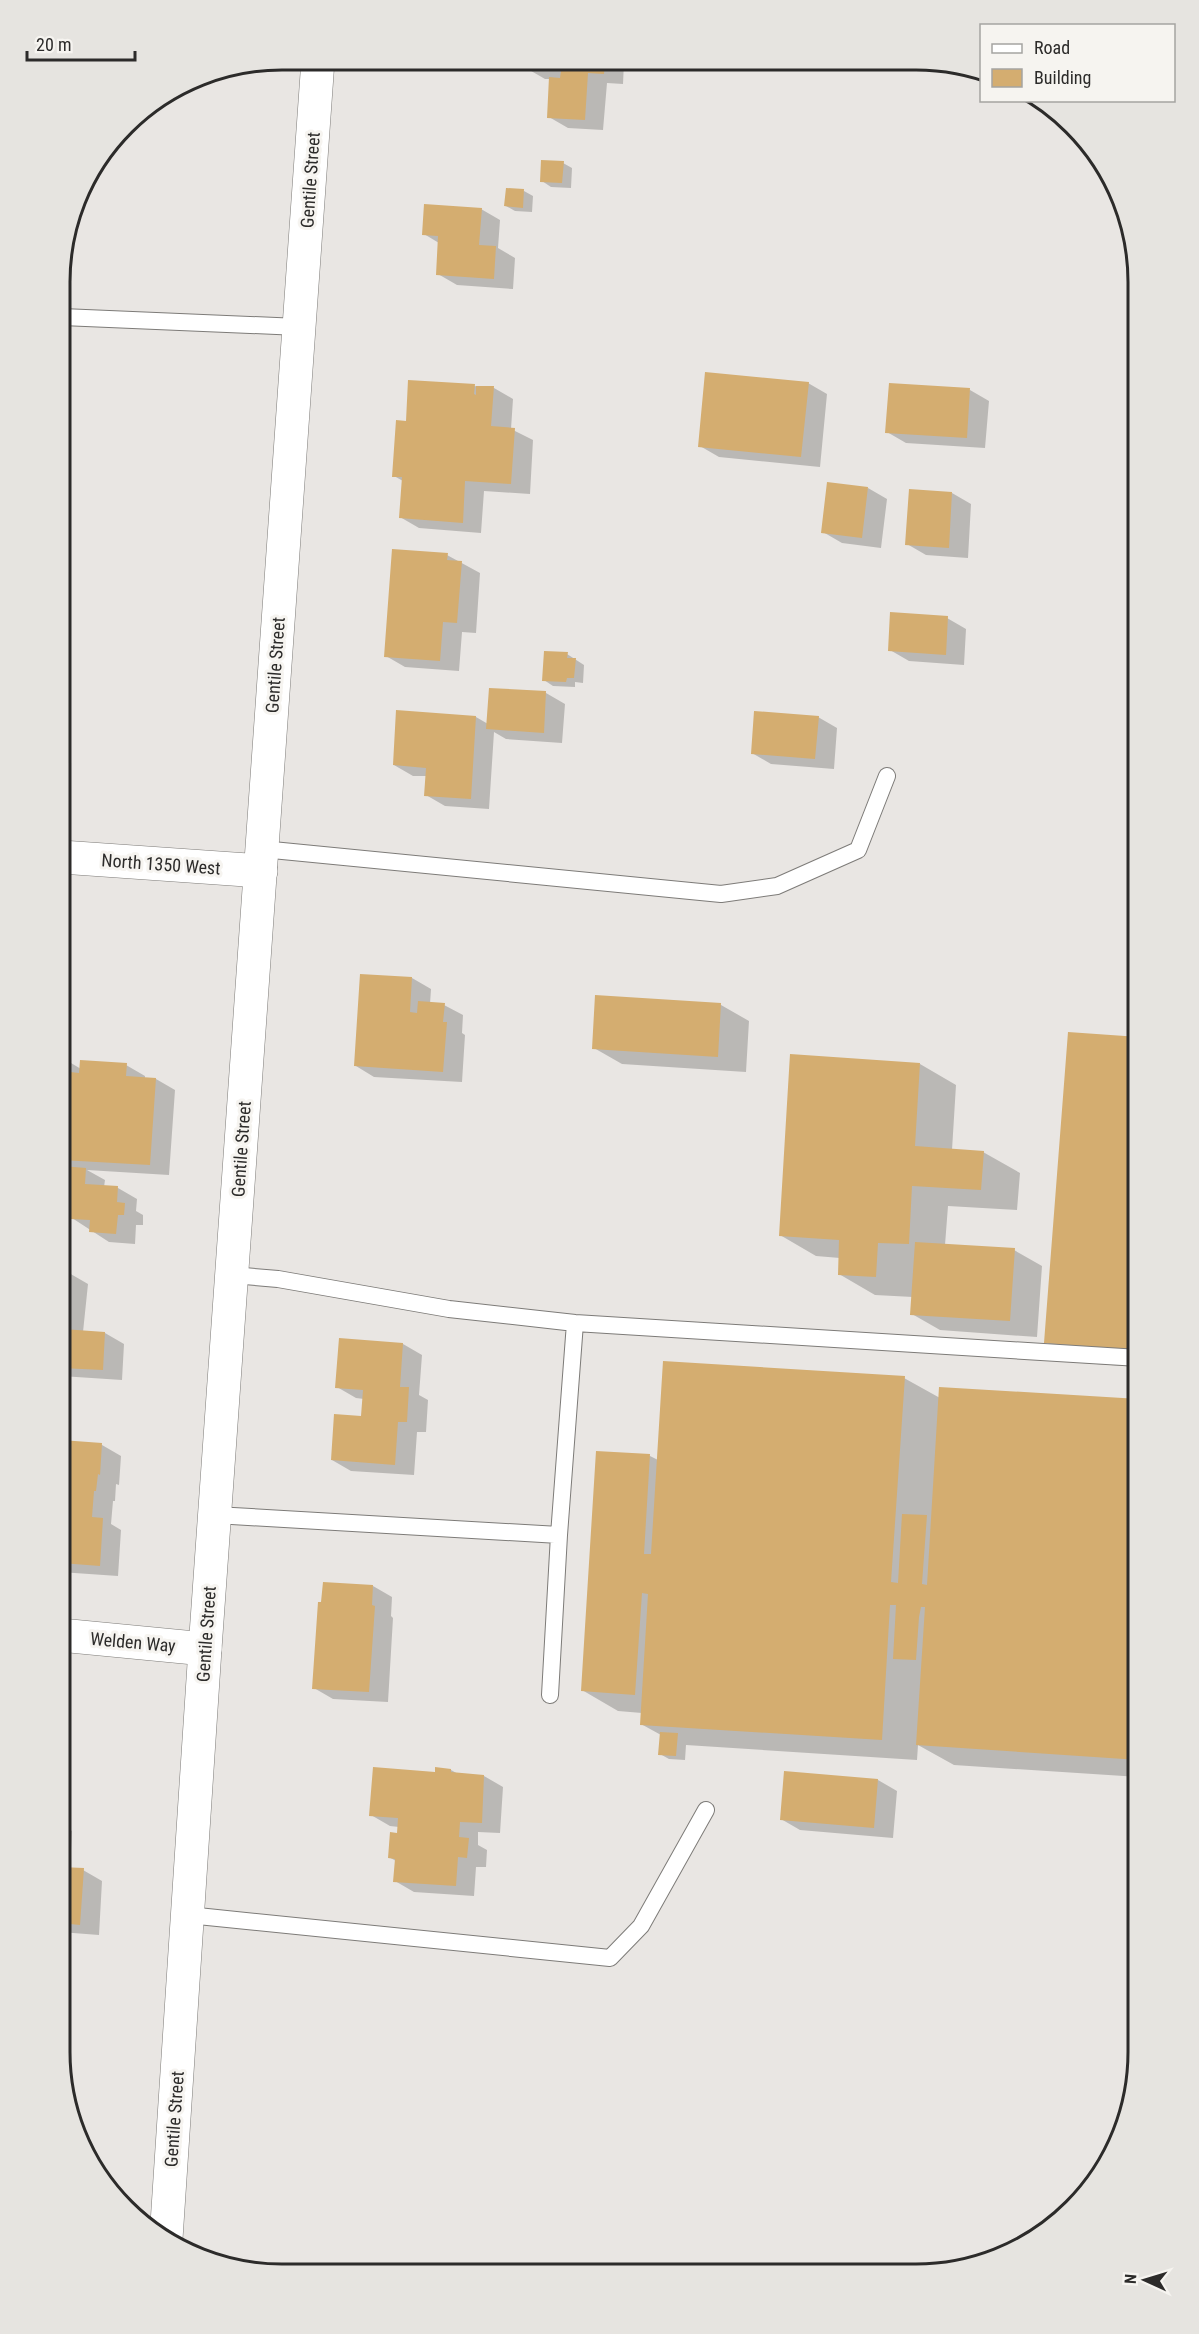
<svg xmlns="http://www.w3.org/2000/svg" width="1199" height="2334" font-family="'Roboto Condensed',sans-serif">
	<style>
		.shadow { fill: #0003 }
		.building { fill: #d4ad70 }
		.lines { fill: none; stroke-linecap: round; stroke-linejoin: round }
		.lane-casing { stroke: #7d7b78; stroke-width: 18 }
		.street-casing { stroke: #7d7b78; stroke-width: 34 }
		.secondary-casing { stroke: #7d7b78; stroke-width: 34 }
		.lane { stroke: #fff; stroke-width: 16 }
		.street { stroke: #fff; stroke-width: 33 }
		.secondary { stroke: #fff; stroke-width: 33 }
		.labels { text-anchor: middle; dominant-baseline: central; stroke-width: 6; stroke-linejoin: round; paint-order: stroke }
		.street-label { font-size: 18px; fill: #2c2b2a; stroke: #f6f4f0 }
		.rim { fill: none; stroke: #2c2b2a; stroke-width: 3 }
	</style>
	<rect width="100%" height="100%" fill="#e9e6e3"/>
	<path class="shadow" d="M527 62H624L623 84 607 83 603 130 568 128 549 117 551 79H545L526 68Z
		M563 163 572 168 571 188 551 187 542 181Z
		M524 191 533 196 532 212 515 211 506 206Z
		M481 209 500 220 498 248 515 258 513 289 457 285 438 274 439 243 424 234Z
		M808 383 827 394 820 467 719 457 700 446Z
		M474 386 494 388 513 399 511 429 533 440 530 494 484 491 481 533 419 528 400 517 403 481 394 476 407 423Z
		M970 390 989 401 985 448 906 443 887 432Z
		M868 488 887 499 881 548 842 543 823 532Z
		M952 493 971 504 968 558 926 555 907 544Z
		M447 555 480 573 476 633 462 632 459 671 405 667 386 656Z
		M947 618 966 629 964 665 909 661 890 650Z
		M567 654 584 665 583 683 575 682V687L553 686 544 680Z
		M490 689 546 693 565 704 562 743 506 739 494 732 489 809 445 806 426 795 427 776H413L394 765 476 717 488 724Z
		M818 717 837 728 834 769 771 764 752 753Z
		M412 978 431 989 430 1004 444 1005 463 1015 462 1033 465 1035 462 1082 374 1077 356 1066Z
		M597 997 721 1005 749 1021 746 1072 622 1064 594 1048Z
		M1139 1039V1367L1082 1363 1046 1342Z
		M61 1057 81 1069 126 1065 145 1076V1078L156 1079 175 1090 169 1175 87 1170 105 1180 104 1187 118 1188 137 1199 136 1211 143 1215V1225H136L135 1244 109 1242 72 1218V1215L61 1211Z
		M920 1064 956 1085 952 1150 983 1152 1020 1173 1017 1210 948 1206 945 1245 1014 1250 1042 1266 1037 1337 940 1330 912 1314 913 1297 875 1295 839 1274 840 1258 816 1256 780 1235Z
		M61 1273H69L88 1284 83 1332 105 1333 124 1344 122 1380 61 1376Z
		M340 1340 403 1344 422 1355 419 1395 428 1400 426 1432H417L414 1475 351 1471 332 1460 363 1418 364 1399 356 1398 337 1387Z
		M904 1378 940 1398 1139 1401V1777L954 1765 918 1745 917 1760 686 1745 685 1760 669 1759 660 1754 661 1735 641 1724 642 1713 618 1711 582 1690 598 1452 650 1456 658 1460Z
		M61 1442 102 1445 121 1456 119 1485 116 1484 115 1501H113L111 1524 121 1530 118 1576 60 1572Z
		M373 1586 392 1597 391 1616 393 1618 388 1702 333 1699 314 1688Z
		M451 1770 458 1774 484 1776 503 1787 500 1833 478 1832V1845L487 1850 486 1867H476L474 1896 414 1892 395 1881 396 1861 389 1857 398 1834 399 1827 390 1826 371 1815 436 1773Z
		M878 1780 897 1791 893 1838 800 1830 781 1819Z
		M60 1824 72 1831 70 1869 83 1870 102 1881 99 1935 60 1932Z"/>
	<path class="building" d="M525 62H605L604 74 588 73 585 120 547 118 549 77 560 78 561 71 525 69Z
		M541 160 564 161 562 183 540 182Z
		M506 188 524 189 523 208 504 206Z
		M424 204 482 208 479 245 496 246 494 279 436 275 438 236 422 235Z
		M705 372 809 382 801 457 698 447Z
		M408 380 475 384 474 394 476 395V386H494L491 426 515 428 511 484 465 481 463 523 399 518 402 477H392L396 420 406 421Z
		M889 383 970 388 967 438 885 433Z
		M827 482 868 487 862 538 821 533Z
		M909 489 952 492 949 548 905 545Z
		M392 549 448 553 447 560 462 561 457 623 443 622 440 661 384 657Z
		M890 612 948 616 946 655 888 651Z
		M544 651 568 652 567 658H576L574 678H567L566 682 542 681Z
		M489 688 546 691 544 733 486 729Z
		M396 710 476 716 471 799 424 796 426 768 393 765Z
		M754 711 819 716 815 759 751 754Z
		M360 974 412 977 410 1012 417 1013 418 1001 445 1003 443 1022H447L443 1072 354 1066Z
		M595 995 721 1003 718 1057 592 1049Z
		M1068 1032 1139 1037V1350L1044 1343Z
		M790 1054 920 1063 915 1146 984 1151 981 1190 912 1186 909 1244 878 1243 876 1277 838 1275 839 1240 779 1236Z
		M80 1060 127 1063 126 1076 156 1078 150 1165 61 1160V1071L79 1073Z
		M61 1166 86 1168 85 1184 118 1186 117 1202 125 1203 124 1215H118L116 1234 89 1232 90 1220 71 1219V1206L61 1205Z
		M915 1242 1015 1248 1010 1321 910 1315Z
		M61 1271 70 1272 63 1329 105 1332 103 1370 61 1368Z
		M339 1338 403 1343 400 1387H409L407 1422H398L395 1465 331 1460 334 1414 361 1416 363 1390 335 1388Z
		M663 1361 905 1376 891 1582 898 1583 902 1514 927 1515 922 1584 927 1585 939 1387 1139 1399V1760L916 1745 925 1607H921L919 1617 916 1660 893 1659 896 1605H890L882 1740 640 1725 648 1594 642 1593 635 1695 581 1691 596 1451 650 1454 644 1554H651Z
		M61 1440 102 1443 100 1475 98 1474 96 1491H94L92 1517 103 1518 100 1566 61 1563Z
		M323 1582 373 1585 372 1605 375 1606 369 1692 312 1689 318 1602H321Z
		M660 1732 678 1733 676 1756 658 1755Z
		M373 1767 435 1772V1767L451 1769V1772L484 1775 482 1823 460 1822 459 1837 469 1838 467 1858 458 1857 456 1886 393 1882 395 1859 388 1858 390 1832 397 1833 398 1818 369 1816Z
		M784 1771 878 1779 874 1828 780 1820Z
		M60 1867 84 1868 80 1925 60 1923Z"/>
	<g class="lines">
		<g class="lane-casing">
			<path id="lane" d="M62 317 299 327
				M262 849 721 894 777 886 858 850 887 776
				M232 1275 278 1279 449 1309 575 1323 1139 1358
				M215 1515 559 1535 575 1323
				M550 1695 559 1535
				M188 1915 610 1958 641 1926 706 1810"/>
		</g>
		<g class="street-casing">
			<path id="street" d="M61 857 261 871
				M60 1635 205 1649"/>
		</g>
		<g class="secondary-casing">
			<path id="secondary" d="M166 2239 205 1649 318 60"/>
		</g>
		<use href="#lane" class="lane"/>
		<use href="#street" class="street"/>
		<use href="#secondary" class="secondary"/>
	</g>
	<g class="labels">
		<g class="street-label">
			<text transform="translate(310 180) rotate(-86)">Gentile Street</text>
			<text transform="translate(275 665) rotate(-86)">Gentile Street</text>
			<text transform="translate(161 864) rotate(4)">North 1350 West</text>
			<text transform="translate(241 1149) rotate(-86)">Gentile Street</text>
			<text transform="translate(206 1634) rotate(-86)">Gentile Street</text>
			<text transform="translate(133 1642) rotate(5)">Welden Way</text>
			<text transform="translate(174 2119) rotate(-86)">Gentile Street</text>
		</g>
	</g>
	<path d="M0 0H1199V2334H0ZM282 70H916A212 212 0 0 1 1128 282V2052A212 212 0 0 1 916 2264H282A212 212 0 0 1 70 2052V282A212 212 0 0 1 282 70Z" fill="#e6e4e0" fill-rule="evenodd"/>
	<path class="rim" d="M282 70H916A212 212 0 0 1 1128 282V2052A212 212 0 0 1 916 2264H282A212 212 0 0 1 70 2052V282A212 212 0 0 1 282 70Z"/>
	<rect x="980" y="24" width="195" height="78" fill="#f6f4f0" stroke="#a5a4a1" stroke-width="1.5"/>
	<rect x="992" y="44" width="30" height="9" fill="#ffffff" stroke="#a5a4a1" stroke-width="1.5"/>
	<text x="1034" y="54" font-size="18" fill="#2c2b2a">Road</text>
	<rect x="992" y="69" width="30" height="18" fill="#d4ad70" stroke="#a5a4a1" stroke-width="1.5"/>
	<text x="1034" y="84" font-size="18" fill="#2c2b2a">Building</text>
	<g transform="translate(1145 2280) rotate(274)" stroke="#f6f4f0" stroke-width="4.5" paint-order="stroke">
	<path d="M0-4.5L10 22L0 15L-10 22Z" fill="#2c2b2a"/>
	<text y="-9" font-size="16" font-weight="bold" text-anchor="middle" fill="#2c2b2a">N</text>
	</g>
	<path d="M27 51v9h108v-9" fill="none" stroke="#2c2b2a" stroke-width="3"/>
	<text x="36" y="51" font-size="18" fill="#2c2b2a" stroke="#f6f4f0" stroke-width="4.5" paint-order="stroke">20 m</text>
</svg>
